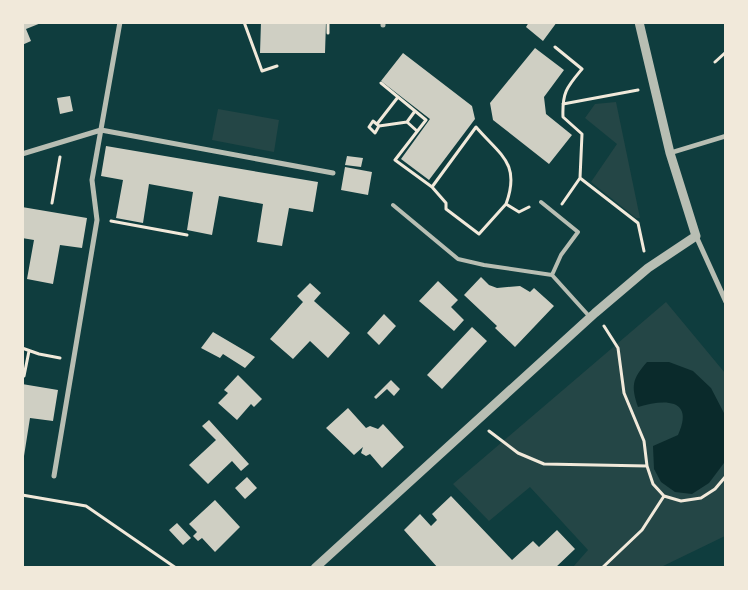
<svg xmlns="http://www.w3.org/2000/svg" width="748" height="590" font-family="Raleway,sans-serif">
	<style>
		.green { fill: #244646 }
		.water { fill: #0a2a2b }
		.building { fill: #cfcfc3 }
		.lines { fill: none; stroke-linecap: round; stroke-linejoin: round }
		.path { stroke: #f1e9da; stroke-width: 3 }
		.service { stroke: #b8beb3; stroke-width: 4 }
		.pedestrian { stroke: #b8beb3; stroke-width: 4.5 }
		.minor { stroke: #b8beb3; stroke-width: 5 }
		.tertiary { stroke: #b8beb3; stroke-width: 9 }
	</style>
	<rect width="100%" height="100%" fill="#0f3d3e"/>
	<path class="green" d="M616 102 640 218H636L591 182 617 144 585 118 595 104Z
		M218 109 279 120 274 152 212 140Z
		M666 302 725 373V536L661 567H573L588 550 530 487 489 521 453 484Z"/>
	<path class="water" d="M647 362H669L693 371 711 388 725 415 724 463 709 483 692 494 675 492 661 482 654 469 653 446 678 435C695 398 664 399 638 407 631 386 632 379 647 362Z"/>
	<path class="building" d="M22 22 41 23 26 29 31 41 22 45Z
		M261 22H326L325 53H260Z
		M529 22H557L543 41 526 27Z
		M535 48 564 70 544 97 546 114 572 135 549 164 493 120 490 103Z
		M403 53 472 106 475 119 429 180 401 159 430 119 381 81Z
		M70 96 73 111 60 114 57 98Z
		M106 146 318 182 313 212 289 208 282 246 257 242 263 204 219 196 212 235 187 230 193 192 149 184 143 223 116 218 123 180 101 176Z
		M347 156 363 158 361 167 345 165Z
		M345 167 372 172 368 195 341 190Z
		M22 207 87 218 82 248 60 245 53 284 27 279 34 240 22 238Z
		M481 277 489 285 497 288 520 286 530 292 534 288 554 306 515 347 495 328 497 326 464 295Z
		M438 281 458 300 451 307 464 320 454 331 419 301Z
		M310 283 321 293 314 301 350 333 328 358 310 341 293 359 270 339 303 302 297 296Z
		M384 314 396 326 379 345 367 333Z
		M472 327 487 341 442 389 427 375Z
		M213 332 247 352 255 357 245 368 223 354 220 358 201 348Z
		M238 375 262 399 254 407 251 404 237 420 218 403 228 393 224 390Z
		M391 380 400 389 394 396 387 389 376 399 374 397Z
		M22 384 58 390 53 421 30 418 24 456Z
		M348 408 366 428 370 426 378 429 383 424 404 447 382 468 370 454 366 456 361 453 363 447 354 455 326 428Z
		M209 420 249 464 241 471 232 461 208 484 189 465 216 440 202 426Z
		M247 477 257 488 245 499 235 488Z
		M451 496 512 560 533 541 539 547 557 530 575 549 555 568H438L404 530 420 514 431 526 437 520 432 514Z
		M215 500 240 527 215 552 202 538 198 541 193 536 197 532 189 524Z
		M177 523 191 538 183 545 169 530Z"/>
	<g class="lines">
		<path class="path" d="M244 22 262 71 277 66
			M328 22V33
			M555 47 582 69C567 87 562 92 563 117L582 134 580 178 638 223 644 251
			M715 62 726 52
			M381 83 426 120 395 160 432 187
			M563 104 638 90
			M415 111 407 122 417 131
			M373 121 379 126 375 133 369 127Z
			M377 124 398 97
			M379 126 407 122
			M52 203 60 157
			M506 204 479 234 446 209V203L432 187 476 127C500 155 521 163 506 204L519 212 529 207
			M562 204 580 178
			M111 221 187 235
			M604 326 618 348 624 393 644 441 647 466 653 484 664 496 681 501 701 498 715 489 726 476
			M22 348 39 354 60 358
			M24 376 29 351
			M489 431 518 453 544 464 647 466
			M22 495 86 506 176 568
			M602 568 642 530 664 496"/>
		<path class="service" d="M541 202 578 232 561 255 552 275
			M393 205 458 259 484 265 552 275 589 316"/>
		<path class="pedestrian" d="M670 153 726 136"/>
		<path class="minor" d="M383 22V25
			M22 154 101 130 333 173
			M696 236 726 302
			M54 476 97 220 92 180 120 22"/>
		<path class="tertiary" d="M315 568 595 313 648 268 696 236 670 153 639 22"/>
	</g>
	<rect width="748" height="590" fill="none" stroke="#f1e9da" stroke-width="48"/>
</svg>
